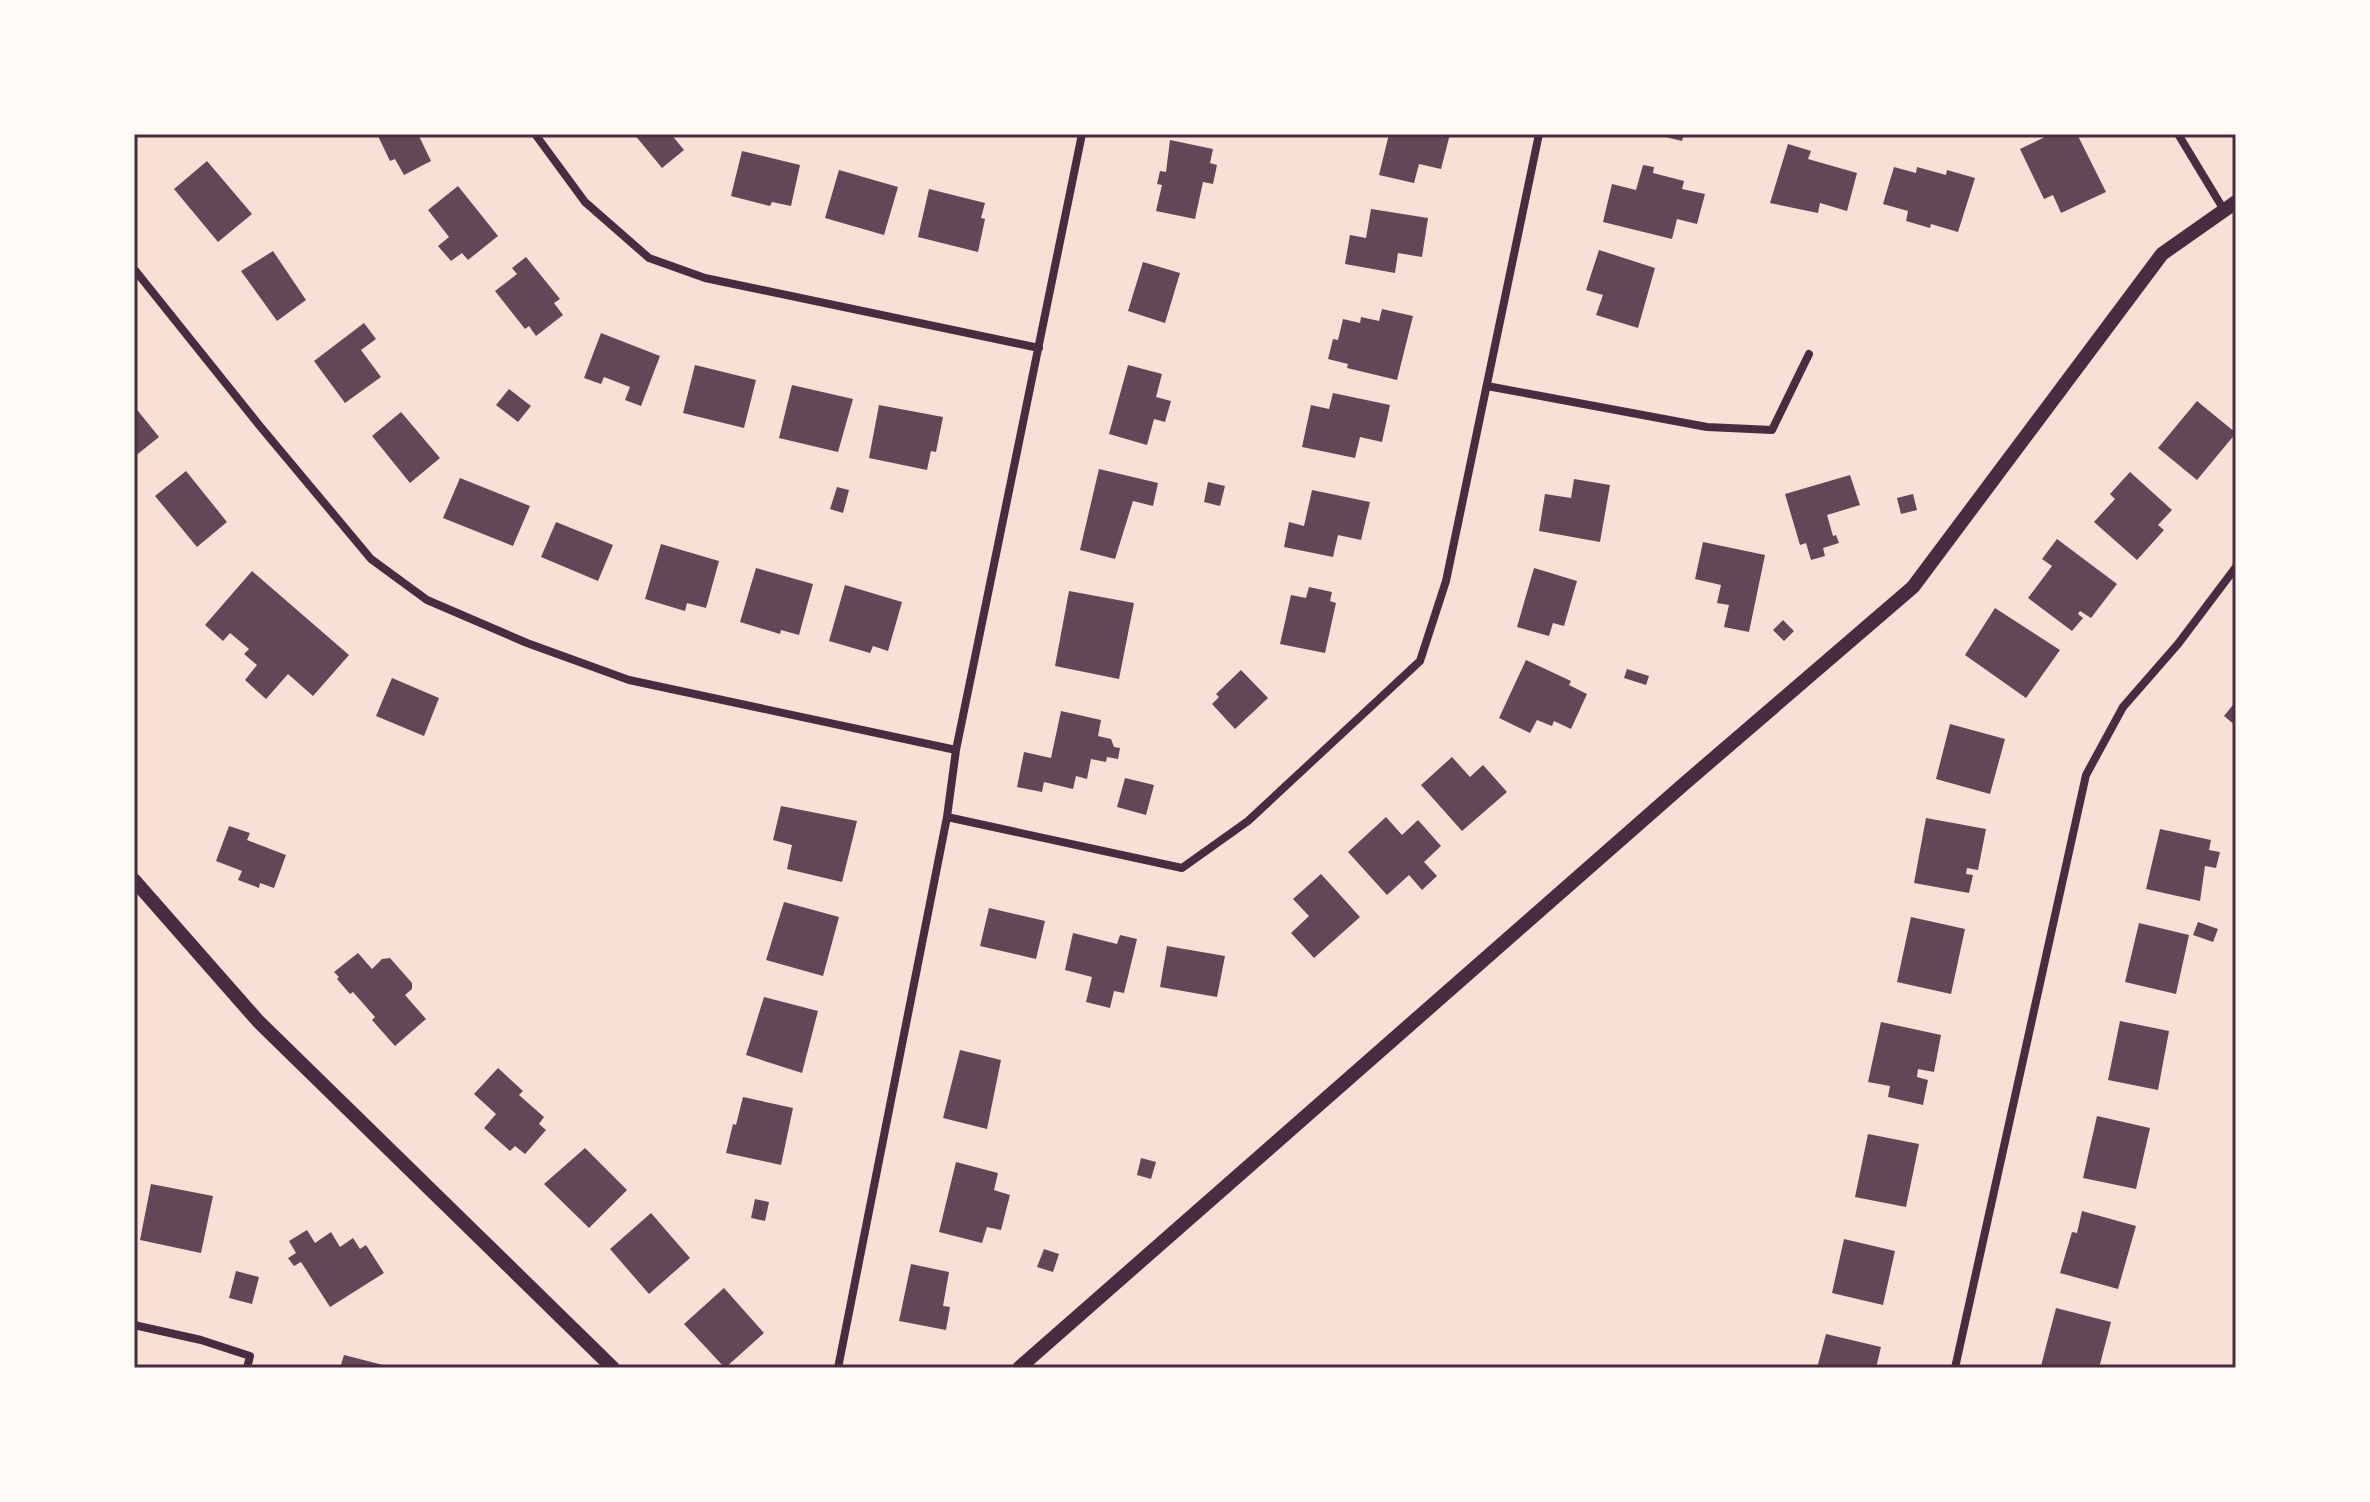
<svg xmlns="http://www.w3.org/2000/svg" width="2370" height="1502" font-family="Inter,sans-serif">
	<style>
		.building { fill: #644757 }
		.lines { fill: none; stroke-linecap: round; stroke-linejoin: round }
		.minor { stroke: #4a2c40; stroke-width: 8 }
		.tertiary { stroke: #4a2c40; stroke-width: 14 }
		.neatline { fill: none; stroke: #4a2c40; stroke-width: 3 }
	</style>
	<rect width="100%" height="100%" fill="#f7e1d7"/>
	<path class="building" d="M377 134H418L431 161 404 175 395 159 390 161Z
		M634 134H671L684 150 662 168Z
		M1389 134H1450L1441 169 1419 164 1414 183 1379 175Z
		M1653 134H1684L1682 141Z
		M2051 134H2077L2106 192 2061 213 2053 195 2044 199 2020 149Z
		M1170 140 1213 149 1210 163 1217 165 1213 184 1203 182 1195 219 1156 211 1162 185 1157 184 1160 171 1166 172Z
		M1788 144 1811 151 1808 159 1857 173 1847 211 1820 203 1818 213 1770 203Z
		M742 151 800 165 791 206 772 202 770 206 731 196Z
		M207 161 252 214 218 242 174 189Z
		M1643 165 1654 167 1653 173 1684 181 1682 189 1705 194 1697 224 1677 219 1672 239 1603 222 1612 184 1636 190Z
		M1894 167 1916 173 1917 167 1946 175 1947 170 1975 178 1958 232 1931 224 1930 228 1906 221 1908 211 1883 204Z
		M839 170 898 187 884 235 825 218Z
		M458 186 498 236 468 260 462 253 451 261 438 246 449 237 428 210Z
		M929 189 985 203 981 218 985 219 978 252 918 237Z
		M1371 209 1428 218 1422 257 1398 253 1395 273 1345 264 1350 235 1366 238Z
		M1599 250 1655 268 1638 328 1596 315 1603 295 1586 290Z
		M273 251 306 300 277 321 241 271Z
		M526 257 560 299 554 303 563 315 536 336 529 326 525 329 495 291 517 274 512 268Z
		M1143 262 1180 273 1165 323 1128 311Z
		M1382 309 1413 316 1397 380 1347 368 1348 364 1328 359 1333 339 1338 340 1343 319 1360 323 1361 317 1379 321Z
		M364 323 376 339 361 350 381 377 345 403 314 361Z
		M601 333 660 356 641 406 625 400 630 387 604 377 601 384 584 378Z
		M695 365 756 380 744 428 683 413Z
		M1128 365 1162 374 1156 397 1171 401 1165 422 1154 419 1147 445 1109 434Z
		M792 385 853 399 838 452 779 438Z
		M509 389 531 406 518 422 496 405Z
		M1333 393 1390 405 1382 442 1360 437 1355 458 1302 447 1311 405 1329 409Z
		M2197 401 2236 433 2197 480 2158 448Z
		M879 405 943 417 936 452 931 451 927 470 869 458Z
		M134 406 159 437 134 457Z
		M401 412 440 458 410 483 372 436Z
		M1099 469 1158 483 1153 506 1133 501 1115 559 1080 550Z
		M186 471 227 522 197 547 155 496Z
		M2130 472 2172 510 2158 525 2164 530 2137 560 2094 522 2115 499 2110 494Z
		M1850 475 1860 505 1827 515 1833 536 1836 535 1839 543 1823 548 1825 556 1811 560 1806 543 1800 545 1785 494Z
		M460 478 530 506 513 546 443 518Z
		M1574 479 1610 485 1600 542 1539 531 1545 494 1571 498Z
		M1208 482 1225 486 1220 506 1204 502Z
		M837 487 849 490 843 513 830 509Z
		M1312 490 1370 502 1361 540 1338 535 1333 557 1284 547 1289 522 1304 526Z
		M1913 494 1917 510 1901 514 1897 498Z
		M556 522 613 545 598 581 541 557Z
		M2057 539 2117 584 2091 618 2080 611 2078 614 2083 618 2072 631 2028 598 2052 566 2042 559Z
		M1703 542 1765 555 1749 632 1724 627 1729 605 1717 603 1721 585 1695 579Z
		M661 544 719 561 706 608 687 603 685 611 645 599Z
		M756 568 813 584 799 635 781 630 780 634 740 622Z
		M1534 568 1577 581 1564 626 1553 623 1549 636 1517 627Z
		M252 571 349 655 313 696 288 674 266 699 245 680 257 665 244 654 249 649 230 633 223 641 205 625Z
		M845 585 902 602 888 651 873 646 870 653 829 641Z
		M1309 587 1332 592 1330 601 1336 603 1325 653 1280 644 1291 595 1306 598Z
		M1069 591 1134 603 1119 679 1055 666Z
		M1995 608 2060 650 2026 698 1965 655Z
		M1783 620 1794 631 1784 641 1773 630Z
		M1526 660 1571 681 1569 685 1587 694 1571 729 1554 721 1552 726 1537 720 1530 733 1499 718Z
		M1627 669 1649 676 1646 685 1624 678Z
		M1241 670 1268 698 1235 729 1212 704 1219 697 1216 694Z
		M392 678 439 698 424 736 376 716Z
		M2236 701V726L2224 716Z
		M1061 711 1101 720 1098 736 1111 739 1114 747 1120 748 1118 759 1107 757 1106 762 1091 759 1087 779 1076 776 1073 789 1044 782 1042 792 1017 787 1024 752 1051 758Z
		M1950 724 2005 739 1990 794 1936 779Z
		M1452 757 1470 777 1483 765 1507 792 1462 831 1421 785Z
		M1125 778 1154 785 1146 815 1117 807Z
		M781 806 857 821 842 882 787 869 792 845 773 840Z
		M1386 817 1402 835 1418 820 1441 846 1424 862 1437 876 1422 890 1409 875 1387 895 1348 852Z
		M1926 818 1986 829 1978 870 1967 868 1966 874 1973 875 1969 893 1914 883Z
		M229 826 250 833 247 840 286 855 274 888 260 883 259 888 238 880 242 871 216 861Z
		M2160 829 2211 840 2209 850 2220 852 2216 868 2205 866 2200 901 2146 889Z
		M1321 874 1360 917 1314 958 1291 933 1309 916 1293 899Z
		M784 902 839 917 823 976 766 960Z
		M989 908 1045 921 1036 959 980 946Z
		M1911 917 1965 929 1951 994 1897 982Z
		M2198 922 2218 929 2213 942 2193 935Z
		M2139 923 2189 935 2176 994 2125 982Z
		M1073 933 1117 944 1120 935 1137 939 1124 993 1114 991 1110 1008 1086 1002 1092 977 1065 970Z
		M1167 946 1225 956 1217 997 1160 987Z
		M358 953 372 969 382 959 390 958 412 983V989L405 995 426 1019 395 1046 372 1020 375 1017 353 992 350 994 337 979 339 977 334 972Z
		M764 997 818 1011 802 1073 746 1055Z
		M2120 1021 2169 1031 2158 1090 2108 1080Z
		M1881 1022 1941 1035 1934 1072 1918 1069 1917 1077 1928 1080 1923 1105 1888 1097 1890 1086 1868 1082Z
		M960 1050 1001 1060 987 1129 943 1118Z
		M498 1068 523 1091 519 1095 544 1117 539 1124 546 1130 525 1154 515 1146 510 1151 484 1128 496 1114 474 1094Z
		M743 1097 793 1108 781 1165 726 1153 733 1124 736 1125Z
		M2097 1116 2150 1128 2136 1189 2083 1178Z
		M1868 1134 1919 1144 1906 1207 1855 1197Z
		M585 1148 627 1190 589 1228 544 1184Z
		M1141 1158 1156 1162 1151 1179 1137 1175Z
		M956 1162 998 1173 994 1190 1010 1195 1001 1230 987 1227 982 1243 939 1232Z
		M151 1184 213 1196 201 1253 140 1240Z
		M755 1199 769 1202 765 1221 751 1218Z
		M2082 1211 2136 1226 2118 1289 2060 1273 2072 1232 2077 1233Z
		M651 1213 690 1258 649 1294 610 1249Z
		M307 1230 315 1243 331 1232 340 1247 353 1238 360 1249 366 1245 384 1273 330 1307 301 1262 294 1266 288 1258 296 1253 289 1241Z
		M1844 1239 1895 1251 1883 1305 1832 1293Z
		M1044 1249 1059 1254 1053 1272 1037 1267Z
		M911 1264 949 1272 943 1306 950 1307 946 1330 899 1321Z
		M236 1271 259 1277 252 1304 229 1298Z
		M724 1288 764 1333 725 1368 684 1324Z
		M2056 1308 2111 1322 2099 1368 2041 1366Z
		M1826 1334 1881 1347 1876 1368H1817Z
		M344 1355 391 1367V1368H340Z"/>
	<g class="lines">
		<path class="minor" d="M535 134 585 202 649 258 705 278 1039 348
			M2178 134 2224 210
			M134 269 259 425 371 559 427 600 527 643 629 680 956 750
			M1487 386 1707 427 1772 430 1809 354
			M947 817 1182 868 1248 821 1420 661 1446 581 1539 134
			M134 1325 201 1340 250 1356 247 1368
			M838 1368 947 817 956 750 1082 134
			M1955 1368 2086 775 2123 707 2178 644 2236 567"/>
		<path class="tertiary" d="M134 880 258 1021 613 1368
			M1019 1368 1684 784 1913 587 2162 254 2236 202"/>
	</g>
	<rect width="2370" height="1502" fill="none" stroke="#fffaf5" stroke-width="272"/>
	<rect x="136" y="136" width="2098" height="1230" class="neatline"/>
</svg>
